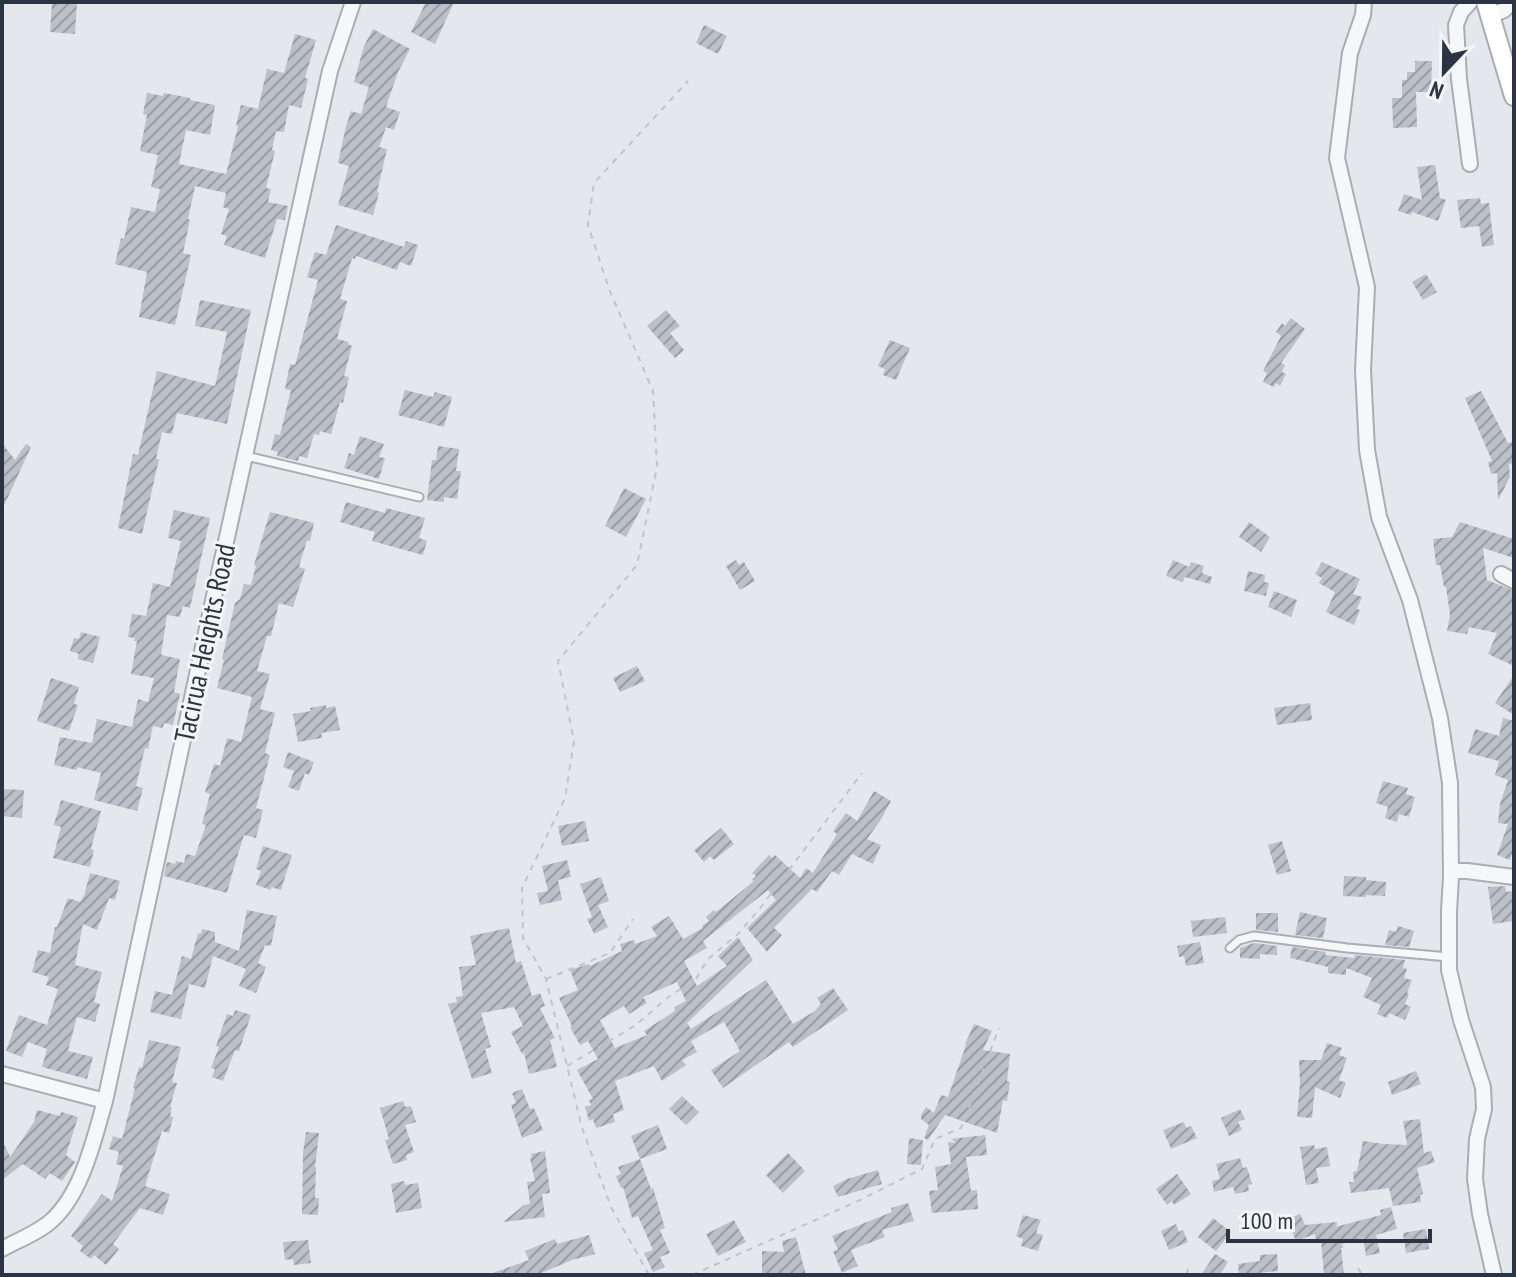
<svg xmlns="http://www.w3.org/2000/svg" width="1516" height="1277" font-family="'PT Sans Narrow',sans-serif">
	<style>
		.building { fill: url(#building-hatch); fill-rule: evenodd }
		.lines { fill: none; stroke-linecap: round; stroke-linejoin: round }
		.lane-casing { stroke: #a9aeb5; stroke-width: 11 }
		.street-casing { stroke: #a9aeb5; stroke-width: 18 }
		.secondary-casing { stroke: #a9aeb5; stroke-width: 22 }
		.path { stroke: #c1c4ca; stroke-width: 2; stroke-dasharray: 6 6; stroke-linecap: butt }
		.lane { stroke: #f6f7f9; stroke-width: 7 }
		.street { stroke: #f6f7f9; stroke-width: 14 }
		.secondary { stroke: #fff; stroke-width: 18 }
		.labels { text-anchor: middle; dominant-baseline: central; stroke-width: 6; stroke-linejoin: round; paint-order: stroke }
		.street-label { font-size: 28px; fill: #2b3443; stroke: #f3f6f8 }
	</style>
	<defs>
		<pattern id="building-hatch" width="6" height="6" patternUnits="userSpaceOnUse" patternTransform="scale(2)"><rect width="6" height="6" fill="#bbc0c8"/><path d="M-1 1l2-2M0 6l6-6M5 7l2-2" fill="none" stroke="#989da4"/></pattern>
	</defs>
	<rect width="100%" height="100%" fill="#e4e7eb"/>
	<path class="building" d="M52 2H77L75 34 50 32Z
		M426 2H454L435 44 411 32Z
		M704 25 727 36 718 54 696 43Z
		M373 29 410 49 398 72 386 107 400 112 394 130 386 127 379 147 387 149 377 192 379 193 373 215 338 205 349 166 338 163 346 126 351 111 361 114 369 87 354 82 364 46Z
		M295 34 316 40 305 78 308 79 301 108 289 105 284 132 276 131 272 150 275 151 266 188 271 189 268 202 288 206 285 220 277 219 265 258 224 245 227 236 221 234 229 209 223 207 226 193 195 186 188 219 190 220 183 253 191 255 175 325 139 317 147 272 115 264 121 238 124 239 131 207 155 212 160 189 151 187 158 155 140 151 147 115 143 114 147 93 163 96 164 93 190 98V100L215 105 210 135 186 130 179 164 226 174 238 126 236 125 241 105 258 109 267 69 284 73Z
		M1415 61H1432L1431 92H1416L1417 127 1393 128 1392 98H1402V80H1407V72H1415Z
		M1435 165 1440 198 1446 200 1438 221 1412 212 1411 215 1398 211 1404 194 1422 200 1417 167Z
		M1480 198 1481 204 1489 203 1494 245 1482 247 1479 226 1461 228 1457 200Z
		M336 225 404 247 406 241 418 245 411 266 400 262 397 270 356 256 355 259 352 258 340 299 347 301 337 339 349 342 348 344 352 346 344 376 349 377 343 403 340 402 331 434 320 431 319 435 314 434 307 458 299 456 298 461 277 456 278 452 271 450 275 434 280 435 291 390 285 389 290 364 295 365 318 280 307 277 315 252 326 255Z
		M1426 274 1437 292 1423 300 1412 282Z
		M200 300 251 310 227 424 177 413 172 434 162 432 156 459H159L142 534 118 528 133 454 138 455 157 371 215 386 227 332 195 326Z
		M666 310 680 326 670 333 684 350 675 358 647 326Z
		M1291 318 1305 329 1281 363 1285 365 1282 372 1286 374 1280 386 1276 383 1274 387 1263 382 1267 373 1263 371 1281 336 1276 332 1282 323 1285 326Z
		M890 340 910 348 896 380 883 375 885 369 878 366Z
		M405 390 433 397 435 392 452 397 444 427 398 415Z
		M1481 391 1508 443 1512 442 1514 450V463L1509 464 1510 477 1498 500 1497 473 1491 474 1488 462 1492 461 1465 398Z
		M360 436 384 444 379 457 385 458 379 479 344 468 349 453 354 455Z
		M2 443 15 460 26 444 31 447 2 510Z
		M438 446 459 449 456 471H461L457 499 444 497V502L427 500 432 460H436Z
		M624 488 646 499 626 537 605 526Z
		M346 502 385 513 386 508 425 518 419 538 427 541 423 555 372 541 375 532 340 522Z
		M174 510 210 518 190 608 183 606 180 617 167 615 161 655 180 659 174 692 180 694 173 725 164 723 163 728 153 726 148 749 145 748 136 786 143 788 137 811 94 800 101 773 77 767V770L54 765 60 737 92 743 97 719 132 727 138 699 148 702 154 678 131 674 137 641H134L135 638 128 637 132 614 146 616 153 583 170 587 181 541 168 538Z
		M270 512 314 523 310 541 307 540 299 567 305 569 293 607 279 603 271 636H267L257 671 270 674 260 709 275 713 265 753 270 755 256 808 263 810 256 838 244 835 234 867 227 893 164 876 167 862 175 864 176 861 184 863 186 854 195 856 206 825 202 824 210 794 205 792 214 764 220 766 227 738 241 742 252 697 217 688 224 660 222 659 235 603 240 599 244 584 251 585 256 566 254 565Z
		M1249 522 1270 537 1261 552 1239 537Z
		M1460 522 1514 539V558L1483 548 1487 580 1514 591V666L1488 654 1497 633 1469 627 1467 634 1447 631 1450 615 1446 587H1444L1440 565H1436L1433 539 1452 537Z
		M736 560 739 565 744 562 755 581 740 590 726 566Z
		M1173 560 1189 567 1191 562 1204 566 1202 573 1212 577 1210 584 1185 577 1182 582 1166 576Z
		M1322 562 1360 579 1353 594 1362 597 1357 609 1360 610 1354 625 1326 612 1335 592 1319 583 1322 578 1315 574Z
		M1248 571 1265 575 1264 582 1269 583 1266 596 1244 591Z
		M1274 591 1297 600 1291 617 1268 607Z
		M81 632 100 637 93 663 78 659 79 654 70 651 74 638 79 639Z
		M637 666 645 681 620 692 613 678Z
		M1514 675V715L1495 703Z
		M51 678 79 687 74 704 78 705 69 731 37 721Z
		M1310 703 1312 720 1277 725 1274 708Z
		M326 705V708L335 706 340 730 321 733 322 738 298 742 293 714 311 711 310 708Z
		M1503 718 1514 721V848L1510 860 1497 855 1508 824 1498 823 1500 804 1508 780 1495 775 1499 761 1468 753 1475 729 1499 736Z
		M288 752 314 762 309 775 305 773 299 791 288 787 294 771 283 767Z
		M1383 781 1408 788 1406 794 1415 797 1409 817 1399 814 1397 822 1385 818 1388 807 1376 803Z
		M2 789 24 790 22 818 2 816Z
		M874 791 891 801 880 821 867 839 881 845 873 864 852 854 839 875 832 871 817 892 812 889 774 928 782 935 767 952 747 928 776 900 768 890 703 941 707 948 684 961 697 986 727 966 718 956 738 937 753 960 687 1023 691 1029 766 980 793 1024 815 1011 821 1004 817 998 833 988 848 1010 793 1047 789 1042 723 1088 711 1070 740 1051 724 1022 691 1041 697 1052 682 1060 686 1065 662 1081 654 1066 615 1081 624 1110 613 1114 615 1122 596 1128 593 1119 589 1121 585 1107 591 1105 589 1100 593 1099 577 1070 598 1059 588 1041 580 1045 570 1027 572 1026 559 998 578 990 570 970 589 964 590 966 622 951 620 944 634 940 635 944 657 936 651 927 669 916 683 939 703 928 702 926 709 921 706 917 714 910 716 912 754 881 752 880 756 876 752 873 769 855 772 858 775 855 800 878 806 868 813 873 837 834 833 831 846 813 857 821ZM677 982 686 1001 674 1007 675 1011 644 1031 647 1035 615 1048 600 1020 624 1006 629 1014 647 1003 643 997Z
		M61 800 101 811 91 849 94 850 90 867 53 858 61 827 54 825Z
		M585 821 589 841 562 846 558 826Z
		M721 828 734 844 714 860 710 856 704 862 694 850Z
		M1282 841 1291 871 1277 875 1268 845Z
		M263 846 292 855 281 890 271 887V890L256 885 261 871 256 869Z
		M567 860 571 877 558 880 562 900 540 905 537 893 548 891 542 866Z
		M90 873 120 881 115 900 109 898 97 930 83 924 75 965 102 972 94 1002 100 1004 95 1022 77 1017 68 1051 93 1057 87 1079 42 1067 47 1049 28 1042 22 1057 6 1051 19 1015 47 1025 58 989 46 985 49 977 32 972 38 950 50 953 55 927H57L68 898 80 902 84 896Z
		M1344 876 1366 877V880L1386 882 1385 896 1366 895V897L1343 896Z
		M601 877 609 901 598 905 608 927 594 934 587 919 592 917 580 884Z
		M1505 886 1506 892 1514 891V921L1493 924 1488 887Z
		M247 910 277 916 271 946 265 945 258 963 266 967 256 993 239 986 246 969 213 956 205 988 189 984 181 1019 150 1012 155 991 172 995 182 956 191 959 198 933 201 934 202 929 215 932V942L239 951Z
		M1300 912 1327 918 1323 938 1295 935Z
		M1256 913H1278V932L1256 930Z
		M1225 917 1227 933 1193 937 1191 921Z
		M1398 926 1414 931 1409 947 1385 945 1389 930 1396 932Z
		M509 928 516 963 521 961 532 996 540 993 545 1006 540 1008 555 1038 550 1040 557 1067 529 1074 524 1053 522 1054 511 1032 523 1026 514 1007 481 1013 491 1047 485 1049 492 1073 472 1079 448 1004 457 1002 456 997 463 996 459 967 476 965 470 936Z
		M1200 942 1204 963 1186 966 1184 956 1179 957 1177 946Z
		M1254 943 1277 946V955L1260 954V959L1240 958V948Z
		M1292 947 1326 952 1325 955 1354 958 1355 955 1405 960 1403 968 1407 969 1404 978 1412 980 1407 993 1409 994 1405 1004 1411 1007 1405 1020 1389 1013 1387 1018 1377 1014 1381 1005 1363 997 1372 978 1346 968V975L1328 973V967L1290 958Z
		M235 1010 251 1015 239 1051 235 1050 223 1081 212 1077 215 1069 211 1068 219 1047 216 1046 227 1014 233 1016Z
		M974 1024 992 1031 983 1050 1010 1054 1007 1081 1010 1082 1007 1101 1003 1100 997 1133 945 1115 928 1140 924 1138 929 1125 921 1119V1115L926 1107 934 1113 941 1095 948 1097 966 1045 965 1044Z
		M149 1040 181 1047 172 1082 177 1083 170 1107H172L170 1116 173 1117 169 1133 162 1131 145 1186 170 1194 163 1215 140 1208 113 1244 119 1249 106 1265 94 1255 91 1259 80 1251 83 1246 71 1236 102 1194 112 1201 123 1166 116 1164 119 1152 109 1149 113 1136 122 1139 135 1088H133L139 1067 142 1068Z
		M1327 1043 1342 1048 1339 1055 1347 1058 1339 1080 1346 1083 1340 1098 1315 1087 1312 1118 1297 1117 1300 1083 1299 1060H1321Z
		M1416 1071 1421 1084 1392 1095 1388 1082Z
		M522 1089 530 1109 534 1108 543 1130 522 1138 511 1105 516 1103 512 1093Z
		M682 1096 699 1112 686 1125 669 1109Z
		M403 1101 405 1107 411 1106 416 1122 405 1125 414 1152 406 1155 407 1160 393 1164 385 1140 389 1139 380 1108Z
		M1240 1109 1245 1119 1238 1122 1242 1130 1229 1136 1221 1118Z
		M37 1110 60 1116 61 1112 78 1117 66 1155 75 1162 62 1181 50 1173 45 1179 23 1164 2 1180V1139L10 1157 34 1122Z
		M1420 1119 1424 1153 1431 1151 1435 1162 1417 1168 1423 1194 1420 1195 1421 1202 1393 1206 1389 1188 1351 1193 1349 1182H1354L1353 1172 1357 1171 1363 1141 1383 1144 1407 1145 1403 1121Z
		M1184 1122 1186 1128 1191 1126 1197 1138 1171 1149 1163 1130Z
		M658 1125 667 1149 640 1159 651 1189 653 1188 665 1228 660 1230 670 1253 660 1257 665 1267 653 1272 644 1253 653 1250 638 1216 632 1218 623 1187 621 1188 616 1176 621 1174 618 1167 640 1159 631 1136Z
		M306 1132 319 1133 315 1167H316L315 1198H319L318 1215 302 1214 303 1153Z
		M985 1135 987 1155 966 1157 971 1191 977 1190 978 1209 932 1213 929 1191 938 1190 935 1167 951 1164 948 1142 957 1143 951 1139Z
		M909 1138 923 1140 921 1165 907 1164Z
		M1314 1145 1315 1149 1327 1147 1330 1166 1316 1168 1319 1183 1306 1185 1300 1147Z
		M545 1151 550 1193 542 1194 545 1217 503 1222 524 1205 530 1204 527 1182 535 1181 530 1158 532 1157 531 1154Z
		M788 1153 805 1171 783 1193 766 1175Z
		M1240 1158 1243 1168 1247 1167 1252 1184 1248 1185 1249 1191 1235 1194 1233 1187 1214 1192 1212 1181 1220 1179 1216 1164Z
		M878 1170 882 1184 838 1197 833 1186 847 1179Z
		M1177 1174 1191 1194 1174 1205 1172 1201 1167 1205 1156 1189Z
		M404 1181 405 1185 418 1183 422 1208 396 1213 391 1184Z
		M908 1203 914 1221 882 1230 885 1237 851 1250 858 1266 842 1273 833 1251 838 1250 832 1236 892 1212 891 1208Z
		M1391 1207 1397 1229 1376 1235 1380 1253 1366 1256 1363 1238 1342 1244 1343 1248H1341L1344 1275H1324L1321 1241 1316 1242 1315 1234 1296 1241 1287 1219 1300 1214 1305 1225 1337 1222V1225L1335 1227 1381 1215 1380 1210Z
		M1023 1215 1041 1220 1036 1233 1043 1235 1038 1251 1021 1246 1023 1239 1016 1236Z
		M1213 1218 1231 1232 1216 1251 1198 1237Z
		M734 1220 746 1242 718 1256 706 1234Z
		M1176 1224 1179 1232 1183 1230 1188 1242 1169 1250 1161 1231Z
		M1426 1229 1429 1249 1406 1253 1403 1233Z
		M589 1235 595 1254 572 1260 537 1275H490V1274L529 1260 525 1251 555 1239 557 1244Z
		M796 1237 806 1275H762V1251L784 1252 782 1241Z
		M308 1240 311 1263 294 1265 293 1259 285 1260 283 1242Z
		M1215 1254 1228 1262 1220 1275H1201Z
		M1277 1254 1278 1271 1239 1275 1238 1264 1260 1261V1255Z"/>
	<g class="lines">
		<g class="lane-casing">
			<path id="lane" d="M246 456 419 497
				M1230 948 1239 940 1254 936 1347 948 1449 957"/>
		</g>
		<g class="street-casing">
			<path id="street" d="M1364 2 1363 15 1350 53 1337 158 1367 287 1363 370 1367 450 1379 517 1410 600 1440 718 1450 783 1451 877 1449 911V970L1461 1020 1483 1087 1484 1109 1477 1139 1475 1179 1480 1214 1494 1275
				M1490 16 1504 10 1512 2
				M1470 164 1459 79 1456 25 1461 12 1470 2
				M1501 574 1514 581
				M1451 871H1467L1514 877
				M2 1074 105 1101
				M2 1249C18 1240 38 1233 51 1221 82 1194 94 1139 105 1101L214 596 330 71 353 2"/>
		</g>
		<g class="secondary-casing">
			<path id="secondary" d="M1486 2 1514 96"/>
		</g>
		<path class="path" d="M546 979 610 953 633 919
			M567 1066 636 1025 667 998 696 979 707 960 738 934 761 907 862 773
			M1358 1268 1362 1275
			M649 1275 611 1207 582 1128 546 979 523 938 522 888 565 798 574 741 558 661 637 565 657 467 653 391 609 289 588 225 594 183 688 81
			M692 1275 858 1201 922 1169 935 1139 961 1128 999 1028
			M1186 1275 1189 1267"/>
		<use href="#lane" class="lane"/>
		<use href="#street" class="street"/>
		<use href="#secondary" class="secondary"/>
	</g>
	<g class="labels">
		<g class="street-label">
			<text transform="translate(204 643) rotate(-78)">Tacirua Heights Road</text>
		</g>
	</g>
	<rect width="1516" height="1277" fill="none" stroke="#2b3443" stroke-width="8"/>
	<g transform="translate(1444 72) rotate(202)" stroke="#f3f6f8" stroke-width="6" paint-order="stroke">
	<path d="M0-6L14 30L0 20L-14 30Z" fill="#2b3443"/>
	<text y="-12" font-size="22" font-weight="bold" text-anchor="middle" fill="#2b3443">N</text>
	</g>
	<path d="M1228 1229v12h202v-12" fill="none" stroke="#2b3443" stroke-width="4"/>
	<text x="1240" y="1229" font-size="24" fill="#2b3443" stroke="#f3f6f8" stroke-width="6" paint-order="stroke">100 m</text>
</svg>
